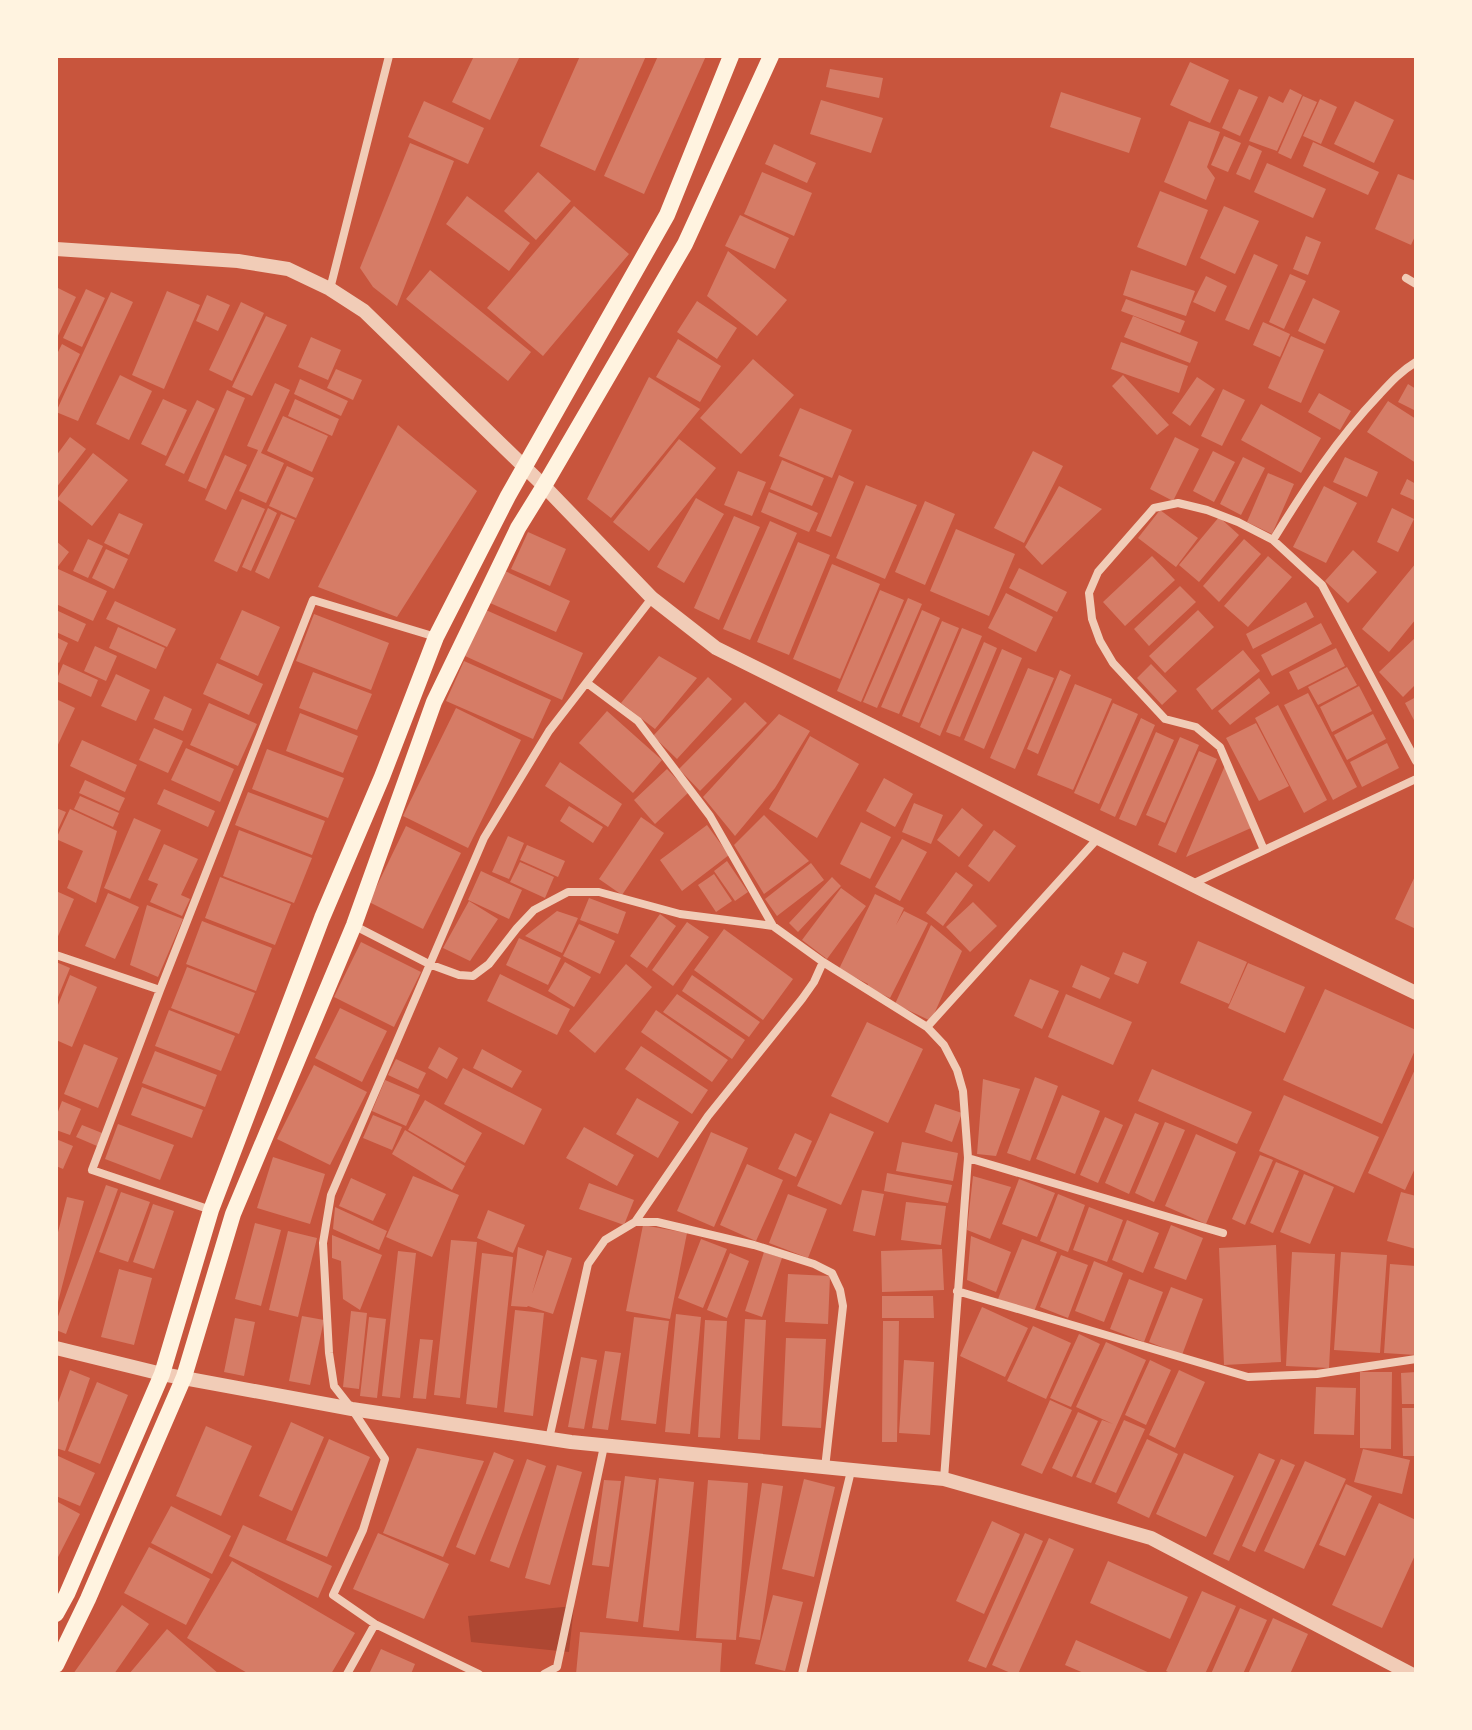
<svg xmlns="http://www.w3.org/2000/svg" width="1472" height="1730" font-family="Helvetica,sans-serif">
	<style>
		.green { fill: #ae4732 }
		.building { fill: #d67c66 }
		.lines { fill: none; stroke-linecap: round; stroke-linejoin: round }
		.minor { stroke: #f1ccb7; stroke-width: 8 }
		.tertiary { stroke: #f1ccb7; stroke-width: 14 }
		.secondary { stroke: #fff3e0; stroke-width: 16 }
	</style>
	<rect width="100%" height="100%" fill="#c8553d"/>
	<path class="green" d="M574 1606 569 1652 471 1642 468 1616Z"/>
	<path class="building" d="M474 56H520L490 120 452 102Z
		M580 56H646L595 171 540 146Z
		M658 56H706L644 194 604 176Z
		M1190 62 1229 80 1210 123 1170 105Z
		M830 69 883 78 879 98 826 87Z
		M1239 89 1258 97 1240 136 1222 128Z
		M1290 89 1302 95 1277 151 1249 141 1269 96 1283 103Z
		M1061 92 1141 118 1129 153 1050 127Z
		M1303 96 1317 102 1291 159 1278 153Z
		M1320 99 1337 107 1321 144 1303 136Z
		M821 100 883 118 871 153 810 134Z
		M424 101 484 128 468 164 408 137Z
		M1355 101 1394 120 1374 163 1334 144Z
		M1189 121 1220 132 1207 167 1215 178 1206 200 1164 182Z
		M1224 136 1241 143 1228 172 1211 165Z
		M1313 142 1379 172 1368 195 1303 166Z
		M410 143 454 161 397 306 373 287 360 268Z
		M774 144 816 163 807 183 765 164Z
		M1249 145 1262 151 1250 180 1236 174Z
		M1267 163 1326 189 1313 218 1254 192Z
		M538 172 571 201 536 240 504 211Z
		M762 172 812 193 794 236 744 214Z
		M1398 174 1416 181V234L1411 245 1375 229Z
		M1160 191 1208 210 1186 266 1137 247Z
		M467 196 530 243 509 271 446 224Z
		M574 206 629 254 543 356 487 308Z
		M1224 206 1259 221 1235 274 1200 258Z
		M740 215 789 238 775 269 725 246Z
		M1306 236 1321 242 1308 275 1293 269Z
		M728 251 787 300 757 336 707 296Z
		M1254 254 1278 265 1249 330 1225 320Z
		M430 270 531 352 508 381 406 299Z
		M1131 270 1195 291 1186 316 1123 295Z
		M1290 274 1306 281 1284 329 1269 322Z
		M1206 276 1227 286 1215 312 1193 302Z
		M56 287 76 297 56 340Z
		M86 289 105 298 82 347 63 338Z
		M167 291 200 305 164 389 132 375Z
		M111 292 133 302 78 421 56 412Z
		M207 295 230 305 218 331 196 321Z
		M1313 298 1340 311 1325 344 1298 331Z
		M1126 299 1185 321 1180 333 1121 311Z
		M697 301 737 328 717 359 677 332Z
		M241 302 264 313 232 381 209 370Z
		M266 316 287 325 252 396 232 387Z
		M1133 316 1198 342 1190 363 1124 337Z
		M1263 322 1290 334 1280 357 1253 345Z
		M1291 336 1324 350 1301 403 1268 388Z
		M311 337 341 350 328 380 298 367Z
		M678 339 721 366 700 402 656 377Z
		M1121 342 1188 366 1179 393 1111 369Z
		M62 344 80 354 56 404V356Z
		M753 359 794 395 741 454 700 418Z
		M336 369 362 380 353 400 327 388Z
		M120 375 152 391 129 440 96 424Z
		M1123 375 1169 425 1157 435 1112 386Z
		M649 377 700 409 611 518 587 499Z
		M1197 377 1215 389 1190 426 1172 413Z
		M300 379 348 401 341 416 294 394Z
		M275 383 290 390 261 453 284 463 266 503 239 491 258 450 247 446Z
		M1408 384 1416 389V411L1398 402Z
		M1223 389 1245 400 1222 446 1201 436Z
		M227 390 245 398 206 489 188 481Z
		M1319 393 1351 411 1340 430 1308 412Z
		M163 399 187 410 166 456 141 444Z
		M295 399 339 419 332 436 288 416Z
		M197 400 215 409 184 474 165 465Z
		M1388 401 1416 419V463L1367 432Z
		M1261 404 1321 438 1301 473 1241 440Z
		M800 408 852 430 832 478 779 456Z
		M283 416 328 436 312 472 267 451Z
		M398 425 477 491 397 617 318 587Z
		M70 437 86 449 56 488V456Z
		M1175 437 1199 449 1173 501 1150 489Z
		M679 439 716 468 649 551 613 522Z
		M1033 451 1063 466 1024 543 994 528Z
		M1213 451 1235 462 1214 502 1193 491Z
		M93 453 128 480 92 526 57 499Z
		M225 455 247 465 226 510 205 500Z
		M1243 457 1265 468 1241 515 1220 504Z
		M1345 457 1378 472 1367 497 1333 482Z
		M782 460 824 478 812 506 770 489Z
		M287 466 314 478 296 518 269 506Z
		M738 471 766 482 752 516 724 505Z
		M1268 473 1294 484 1272 534 1247 522Z
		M839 475 854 482 831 537 816 531Z
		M1407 479 1416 484V501L1400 494Z
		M866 485 917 505 885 579 836 558Z
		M1059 486 1102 509 1042 565 1025 547Z
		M1324 486 1357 503 1326 563 1293 547Z
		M769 492 818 513 809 532 761 512Z
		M696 498 724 514 684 583 657 567Z
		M242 499 265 509 237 572 214 561Z
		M925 501 955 514 925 585 895 572Z
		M268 508 277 513 251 571 242 567Z
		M1392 508 1414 519 1398 552 1377 542Z
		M1160 510 1198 538 1176 567 1138 538Z
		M119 513 143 524 129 555 104 543Z
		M281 514 295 520 269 579 255 572Z
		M734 516 760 527 719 620 694 608Z
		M1219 517 1239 535 1199 582 1179 565Z
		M770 521 797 533 750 640 723 629Z
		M956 529 1015 554 989 616 930 591Z
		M528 532 566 549 550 586 511 569Z
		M88 539 103 546 88 578 73 571Z
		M1244 539 1261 554 1219 602 1203 586Z
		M56 541 69 552 56 569Z
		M798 542 830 555 789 655 757 642Z
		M106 549 128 559 114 589 92 578Z
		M1353 550 1377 572 1348 603 1325 581Z
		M1152 556 1175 580 1125 626 1103 602Z
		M1268 556 1292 577 1248 627 1224 606Z
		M1416 563V619L1389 652 1362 629Z
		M832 564 880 584 840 679 793 659Z
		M1019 568 1067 592 1057 612 1009 588Z
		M58 569 107 591 93 621 56 604V573Z
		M505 571 570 601 556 632 490 603Z
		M1180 586 1196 602 1149 646 1134 629Z
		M880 590 904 600 861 702 837 691Z
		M1006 593 1053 617 1036 652 988 628Z
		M908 598 922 604 877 708 863 702Z
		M115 601 176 629 167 647 106 619Z
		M1306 602 1314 617 1253 649 1246 634Z
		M56 610 86 624 78 642 56 632Z
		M242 610 280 627 258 676 220 659Z
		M486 610 583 653 562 700 465 656Z
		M922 610 940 618 899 714 881 707Z
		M1198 610 1214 627 1165 673 1149 656Z
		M314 614 389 643 371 690 296 661Z
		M942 621 959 628 919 723 902 716Z
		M1321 623 1332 644 1272 676 1261 655Z
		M118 627 165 648 156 669 109 648Z
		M962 628 982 636 940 736 920 727Z
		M56 637 68 643 59 663 56 661Z
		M1416 637V684L1403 697 1379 672Z
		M984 642 997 648 960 737 946 732Z
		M95 646 117 656 106 681 84 671Z
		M1336 648 1345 666 1298 690 1289 672Z
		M1002 649 1022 658 984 749 964 740Z
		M1243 650 1260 671 1212 710 1196 689Z
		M659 656 697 678 655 729 621 703Z
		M464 661 551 700 533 739 446 701Z
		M217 663 263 684 249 715 203 694Z
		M63 664 98 680 91 697 56 681Z
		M1151 664 1177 691 1162 705 1137 678Z
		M1347 667 1357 685 1318 705 1308 687Z
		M1028 668 1054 678 1015 769 990 758Z
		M1060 670 1071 675 1038 754 1027 749Z
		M313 672 372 694 357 730 299 708Z
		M116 674 150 690 136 721 101 706Z
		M708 677 732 699 677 759 653 736Z
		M1259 678 1270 693 1230 725 1218 711Z
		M1075 684 1112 699 1073 790 1037 775Z
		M1359 686 1372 711 1332 732 1320 707Z
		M1308 693 1357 787 1333 800 1284 705Z
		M164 696 192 709 183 731 154 719Z
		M1416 697V724L1405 703Z
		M56 699 75 708 56 749Z
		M745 702 767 723 700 791 679 769Z
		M209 703 257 724 238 766 190 745Z
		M1113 703 1138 714 1099 804 1074 793Z
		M1278 705 1327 800 1304 813 1255 718Z
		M456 708 521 740 468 848 403 816Z
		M607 711 662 760 633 793 579 743Z
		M300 713 358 736 343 773 286 751Z
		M779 714 810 731 775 788 735 836 703 797Z
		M1373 714 1386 739 1347 760 1334 735Z
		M1141 718 1155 725 1115 817 1100 810Z
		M1256 723 1289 786 1259 801 1226 738Z
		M154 728 183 741 168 773 139 760Z
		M1156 732 1174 740 1136 826 1119 819Z
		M810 736 859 764 817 838 769 809Z
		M1180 737 1199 745 1165 823 1146 815Z
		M82 740 137 765 125 792 70 766Z
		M1387 743 1399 768 1362 787 1350 762Z
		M186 748 234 769 220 802 171 780Z
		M267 749 344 778 328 818 252 789Z
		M1199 751 1217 759 1176 853 1158 845Z
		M560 762 622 804 608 827 545 786Z
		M1226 763 1251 828 1186 857Z
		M667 769 689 792 655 824 634 800Z
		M884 778 913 794 895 827 866 811Z
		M85 780 125 798 119 811 79 793Z
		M164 789 215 811 208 827 157 804Z
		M248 792 325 821 312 855 235 825Z
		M80 796 119 813 113 827 74 809Z
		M914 803 943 815 931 844 902 832Z
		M569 806 603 827 593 843 560 821Z
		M56 808 66 812 56 834Z
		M962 808 983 825 959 857 937 840Z
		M70 809 117 831 96 903 67 888 83 851 56 839Z
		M764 815 809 861 764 894 734 845Z
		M641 817 664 833 622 895 599 879Z
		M134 818 161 830 130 899 104 888Z
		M861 822 891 837 870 879 840 864Z
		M707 825 729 855 682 891 660 860Z
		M406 826 461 853 423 929 369 902Z
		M239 830 312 858 294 903 223 876Z
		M994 830 1016 846 989 882 968 866Z
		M508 836 524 843 509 879 492 872Z
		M902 839 927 852 900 901 875 887Z
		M164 844 198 859 181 895 190 899 182 916 150 902 158 884 148 880Z
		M527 845 565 861 558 877 520 860Z
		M727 861 748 892 735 901 714 871Z
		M520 862 554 877 545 898 510 882Z
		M811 863 824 880 777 916 765 899Z
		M481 871 522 890 509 919 468 900Z
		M956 872 973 885 943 926 926 913Z
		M714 874 732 901 716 912 698 885Z
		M1416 874V929L1395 919Z
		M220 877 291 904 275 945 205 918Z
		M832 877 841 886 798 932 789 923Z
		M841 888 866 906 827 959 802 940Z
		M56 891 74 899 56 941Z
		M108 893 139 907 115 959 85 946Z
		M875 894 904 908 896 925 904 911 928 923 890 998 867 987 868 984 839 969Z
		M589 898 626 912 618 934 580 920Z
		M469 901 498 919 470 961 443 948Z
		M973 902 997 926 970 952 946 927Z
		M147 905 183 919 158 977 130 965Z
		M557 911 578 918 562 953 525 936Z
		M660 914 676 926 647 968 630 956Z
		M202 921 272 948 256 991 186 964Z
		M687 922 709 937 673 986 652 970Z
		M579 924 615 941 600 974 563 956Z
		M931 925 962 951 931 1021 895 1004Z
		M724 929 793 979 763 1020 694 970Z
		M519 938 561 958 548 985 506 965Z
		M1198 941 1247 962 1229 1004 1180 983Z
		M361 942 421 972 394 1027 334 997Z
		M1123 952 1147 962 1138 984 1114 974Z
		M56 962 70 968 56 1002Z
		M565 962 591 977 574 1007 548 991Z
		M1248 963 1305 987 1285 1033 1228 1008Z
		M626 964 652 987 595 1053 569 1031Z
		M1081 965 1110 978 1100 999 1072 987Z
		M187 967 255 993 239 1034 171 1008Z
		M500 974 570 1009 557 1035 487 1001Z
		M70 975 97 987 72 1047 56 1040V1010Z
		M692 975 760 1022 749 1037 682 991Z
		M1030 979 1059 991 1042 1029 1014 1016Z
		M1325 989 1416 1030V1048L1382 1124 1283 1080Z
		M677 994 745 1040 732 1059 663 1012Z
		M1066 994 1132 1022 1113 1065 1048 1037Z
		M340 1008 387 1031 362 1082 315 1058Z
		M169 1010 235 1036 221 1071 155 1046Z
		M656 1010 728 1060 712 1082 641 1032Z
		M867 1022 923 1049 888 1123 831 1096Z
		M84 1044 118 1058 98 1108 64 1094Z
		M641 1046 708 1090 692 1114 625 1069Z
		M439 1047 458 1058 447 1079 428 1068Z
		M482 1049 522 1071 512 1088 473 1068Z
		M155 1051 217 1075 205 1107 142 1083Z
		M396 1059 426 1073 418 1089 388 1075Z
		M314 1065 367 1092 330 1165 277 1139Z
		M1416 1067V1166L1405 1190 1368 1173Z
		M463 1068 542 1109 524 1145 444 1104Z
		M1152 1069 1252 1112 1237 1144 1138 1101Z
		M1035 1077 1058 1086 1030 1161 1007 1153Z
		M983 1079 1020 1089 996 1156 977 1154Z
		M385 1080 420 1095 406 1126 372 1111Z
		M142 1087 203 1110 192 1138 131 1115Z
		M1062 1095 1100 1111 1075 1174 1036 1159Z
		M1284 1095 1379 1137 1354 1193 1259 1151Z
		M637 1098 679 1122 658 1158 616 1134Z
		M425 1100 482 1133 465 1163 408 1130Z
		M62 1101 81 1109 70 1135 56 1130V1117Z
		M935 1104 962 1113 952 1142 925 1132Z
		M830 1113 874 1132 841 1205 797 1186Z
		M1135 1113 1159 1123 1129 1194 1105 1183Z
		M373 1115 402 1127 392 1150 363 1138Z
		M1105 1117 1123 1125 1098 1183 1080 1175Z
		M1165 1122 1185 1130 1154 1202 1135 1193Z
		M118 1124 174 1145 160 1180 105 1159Z
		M82 1125 102 1133 97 1146 76 1137Z
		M584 1127 634 1155 617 1186 566 1158Z
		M405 1130 465 1166 452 1190 392 1154Z
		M711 1132 748 1148 714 1227 677 1211Z
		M795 1133 812 1141 796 1177 778 1169Z
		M1196 1134 1236 1152 1206 1224 1165 1206Z
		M56 1139 73 1146 63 1169 56 1166Z
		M902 1142 958 1153 953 1181 896 1171Z
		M1260 1155 1273 1160 1245 1225 1232 1219Z
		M273 1157 325 1174 310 1224 257 1208Z
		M1276 1162 1299 1171 1273 1233 1250 1223Z
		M747 1164 783 1180 756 1241 720 1225Z
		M887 1173 952 1185 948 1203 884 1191Z
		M1304 1174 1334 1187 1310 1244 1280 1232Z
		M413 1176 459 1195 432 1257 386 1237Z
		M973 1176 1011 1187 990 1239 967 1230Z
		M351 1178 386 1194 373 1221 339 1206Z
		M1019 1179 1055 1193 1037 1237 1002 1224Z
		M589 1183 634 1200 624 1225 579 1209Z
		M106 1185 118 1189 66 1334 56 1330V1322Z
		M862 1190 884 1194 875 1236 853 1231Z
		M121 1192 150 1202 128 1262 99 1252Z
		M1401 1192 1416 1196V1249L1387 1241Z
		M788 1194 827 1209 808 1258 769 1243Z
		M1058 1194 1085 1205 1068 1252 1040 1241Z
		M67 1197 84 1201 57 1306 56 1240Z
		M906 1202 946 1206 941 1245 901 1240Z
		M153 1204 174 1211 154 1269 133 1262Z
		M335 1207 387 1231 379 1250 333 1229Z
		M1089 1207 1123 1220 1107 1262 1073 1250Z
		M488 1210 525 1225 513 1253 477 1238Z
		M1127 1220 1159 1233 1143 1273 1112 1260Z
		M255 1223 281 1230 261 1306 235 1299Z
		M643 1225 687 1233 670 1319 626 1311Z
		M1171 1225 1203 1238 1186 1280 1154 1268Z
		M288 1231 317 1238 298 1317 269 1310Z
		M332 1235 382 1255 360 1310 343 1299 341 1261 332 1258Z
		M971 1236 1011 1252 996 1292 967 1280Z
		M701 1239 727 1249 703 1308 678 1298Z
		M1022 1239 1057 1252 1034 1312 998 1299Z
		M451 1240 477 1242 460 1398 434 1395Z
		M1276 1245 1281 1362 1224 1365 1219 1248Z
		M518 1247 543 1256 532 1294 547 1250 572 1258 553 1314 528 1306 527 1307 511 1306Z
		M942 1249 944 1290 882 1292 881 1251Z
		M398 1251 416 1253 400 1398 382 1396Z
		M764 1252 782 1258 762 1317 745 1311Z
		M1292 1252 1335 1254 1329 1368 1286 1366Z
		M1341 1252 1387 1255 1380 1353 1334 1350Z
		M482 1253 513 1257 497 1408 466 1404Z
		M730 1253 749 1261 727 1318 707 1310Z
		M1061 1255 1088 1265 1068 1318 1040 1307Z
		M1094 1261 1123 1273 1104 1322 1075 1311Z
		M1390 1264 1416 1266V1355L1384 1353Z
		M119 1269 152 1278 134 1345 101 1337Z
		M788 1274 830 1276 828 1324 785 1322Z
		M1129 1279 1163 1292 1144 1342 1110 1329Z
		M1171 1287 1203 1299 1182 1355 1149 1342Z
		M882 1296H933L934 1318H882Z
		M982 1307 1028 1328 1005 1377 960 1356Z
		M515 1310 544 1313 533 1416 504 1412Z
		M351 1311 367 1313 359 1389 343 1387Z
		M676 1314 701 1317 690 1434 665 1432Z
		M302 1316 324 1320 310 1385 289 1381Z
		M369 1317 386 1319 377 1398 360 1396Z
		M634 1317 669 1321 656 1424 621 1420Z
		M235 1318 255 1322 244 1376 224 1372Z
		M745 1319 766 1320 760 1440 738 1439Z
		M705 1320 727 1321 720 1438 698 1437Z
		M883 1321H899L897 1442H882Z
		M1033 1326 1071 1343 1046 1399 1007 1381Z
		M1079 1334 1100 1344 1071 1407 1050 1398Z
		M786 1338 826 1339 821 1428 782 1426Z
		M420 1339 433 1340 426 1399 413 1398Z
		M1106 1342 1146 1360 1091 1483 1076 1477 1102 1420 1113 1424 1076 1407Z
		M605 1351 621 1353 608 1430 592 1428Z
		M581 1357 597 1360 584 1429 568 1427Z
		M904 1360 934 1362 930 1435 899 1433Z
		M1150 1360 1171 1370 1146 1425 1125 1415Z
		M70 1370 90 1378 65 1451 56 1448V1408Z
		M1179 1370 1205 1382 1175 1448 1149 1435Z
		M1360 1372H1392L1391 1449 1360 1448Z
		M1416 1372V1404H1402L1401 1373Z
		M97 1382 128 1395 100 1464 68 1451Z
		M1316 1387 1356 1388 1354 1435 1314 1434Z
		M1050 1400 1072 1410 1042 1474 1021 1465Z
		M1402 1408H1416V1456H1403Z
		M1078 1412 1098 1421 1072 1477 1052 1468Z
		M1124 1420 1145 1429 1116 1493 1095 1484Z
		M291 1422 324 1437 292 1511 259 1496Z
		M206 1426 252 1446 221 1516 176 1496Z
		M329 1439 370 1457 327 1557 286 1540Z
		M1147 1439 1178 1454 1149 1518 1117 1503Z
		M417 1448 484 1461 443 1557 383 1533Z
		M1363 1449 1410 1460 1402 1494 1354 1482Z
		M494 1452 514 1460 475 1555 456 1547Z
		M1184 1453 1234 1476 1206 1537 1156 1514Z
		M1259 1453 1275 1460 1229 1561 1213 1554Z
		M56 1455 95 1473 80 1506 56 1496Z
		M527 1459 546 1466 509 1568 490 1561Z
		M1281 1459 1295 1465 1255 1552 1242 1546Z
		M1305 1461 1346 1479 1304 1569 1264 1551Z
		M557 1465 582 1472 550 1585 525 1578Z
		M625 1476 656 1480 638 1622 606 1618Z
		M659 1478 694 1482 679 1631 643 1627Z
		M804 1479 835 1487 814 1577 782 1569Z
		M604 1480 621 1481 609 1567 592 1565Z
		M708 1480 748 1483 736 1640 696 1638Z
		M762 1483 783 1486 760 1640 739 1637Z
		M1346 1484 1372 1496 1345 1556 1319 1545Z
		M56 1501 80 1514 56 1561Z
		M1379 1503 1416 1520V1553L1382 1628 1332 1605Z
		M171 1506 231 1536 212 1574 151 1543Z
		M992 1521 1020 1534 984 1614 956 1601Z
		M243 1525 332 1566 318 1598 229 1556Z
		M378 1533 449 1564 424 1619 353 1589Z
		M1025 1533 1043 1541 986 1668 968 1661Z
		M1049 1538 1074 1549 1018 1674H1013L992 1665Z
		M149 1547 210 1579 186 1625 124 1593Z
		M232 1561 355 1633 331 1674H249L187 1638Z
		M1108 1561 1188 1597 1170 1639 1090 1603Z
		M1202 1591 1236 1606 1205 1674H1172L1166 1671Z
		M773 1595 803 1602 785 1671 755 1664Z
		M122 1605 149 1624 114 1674H73Z
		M1240 1608 1267 1620 1243 1674H1211Z
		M1273 1618 1308 1634 1290 1674H1248Z
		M167 1629 219 1674H129Z
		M580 1632 722 1643 720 1674H576Z
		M1076 1640 1152 1674H1086L1065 1665Z
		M381 1649 415 1664 411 1674H369Z"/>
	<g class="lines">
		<path class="minor" d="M1406 278 1416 284
			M330 289 389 56
			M1273 540C1305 488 1337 439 1379 395 1391 382 1401 371 1416 362
			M587 683 638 721 710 816 773 926
			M1264 850 1220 747 1196 727 1165 719 1113 663 1100 641 1092 619 1089 593 1098 572 1154 508 1178 503 1207 510 1238 522 1273 540 1322 585 1416 761
			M1192 884 1416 779
			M355 926 429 964 459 975 473 976 489 964 517 928 534 910 568 892H599L680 914 773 926 823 962 927 1027 944 1045 957 1070 963 1091 968 1158 944 1479
			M56 955 160 990
			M927 1027 1098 838
			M968 1158 1223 1233
			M211 1210 92 1170 160 990 313 600 436 637
			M635 1222 708 1116 802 999 814 982 823 962
			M957 1291 1248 1377 1317 1374 1416 1359
			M549 1439 588 1264 605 1240 635 1222H657L754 1245 814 1264 832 1273 840 1290 843 1306 825 1468
			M347 1674 375 1624
			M479 1674 375 1624 333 1595 363 1530 385 1459 352 1409 334 1386 329 1353 323 1243 331 1195 484 838 549 731 652 598
			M544 1674 557 1667 604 1446
			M802 1674 851 1471"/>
		<path class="tertiary" d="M56 249 238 261 288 269 330 289 364 311 544 486 652 598 716 648 1207 892 1416 993
			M56 1348 162 1374 352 1409 571 1442 944 1479 1151 1538 1411 1674"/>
		<path class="secondary" d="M56 1614 67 1594 162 1374 211 1210 322 918 382 777 436 637 508 496 667 215 731 56
			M56 1665 88 1599 184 1377 233 1214 354 925 434 702 518 528 544 486 685 244 771 56"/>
	</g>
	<rect width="1472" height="1730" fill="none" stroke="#fff3e0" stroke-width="116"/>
</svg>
